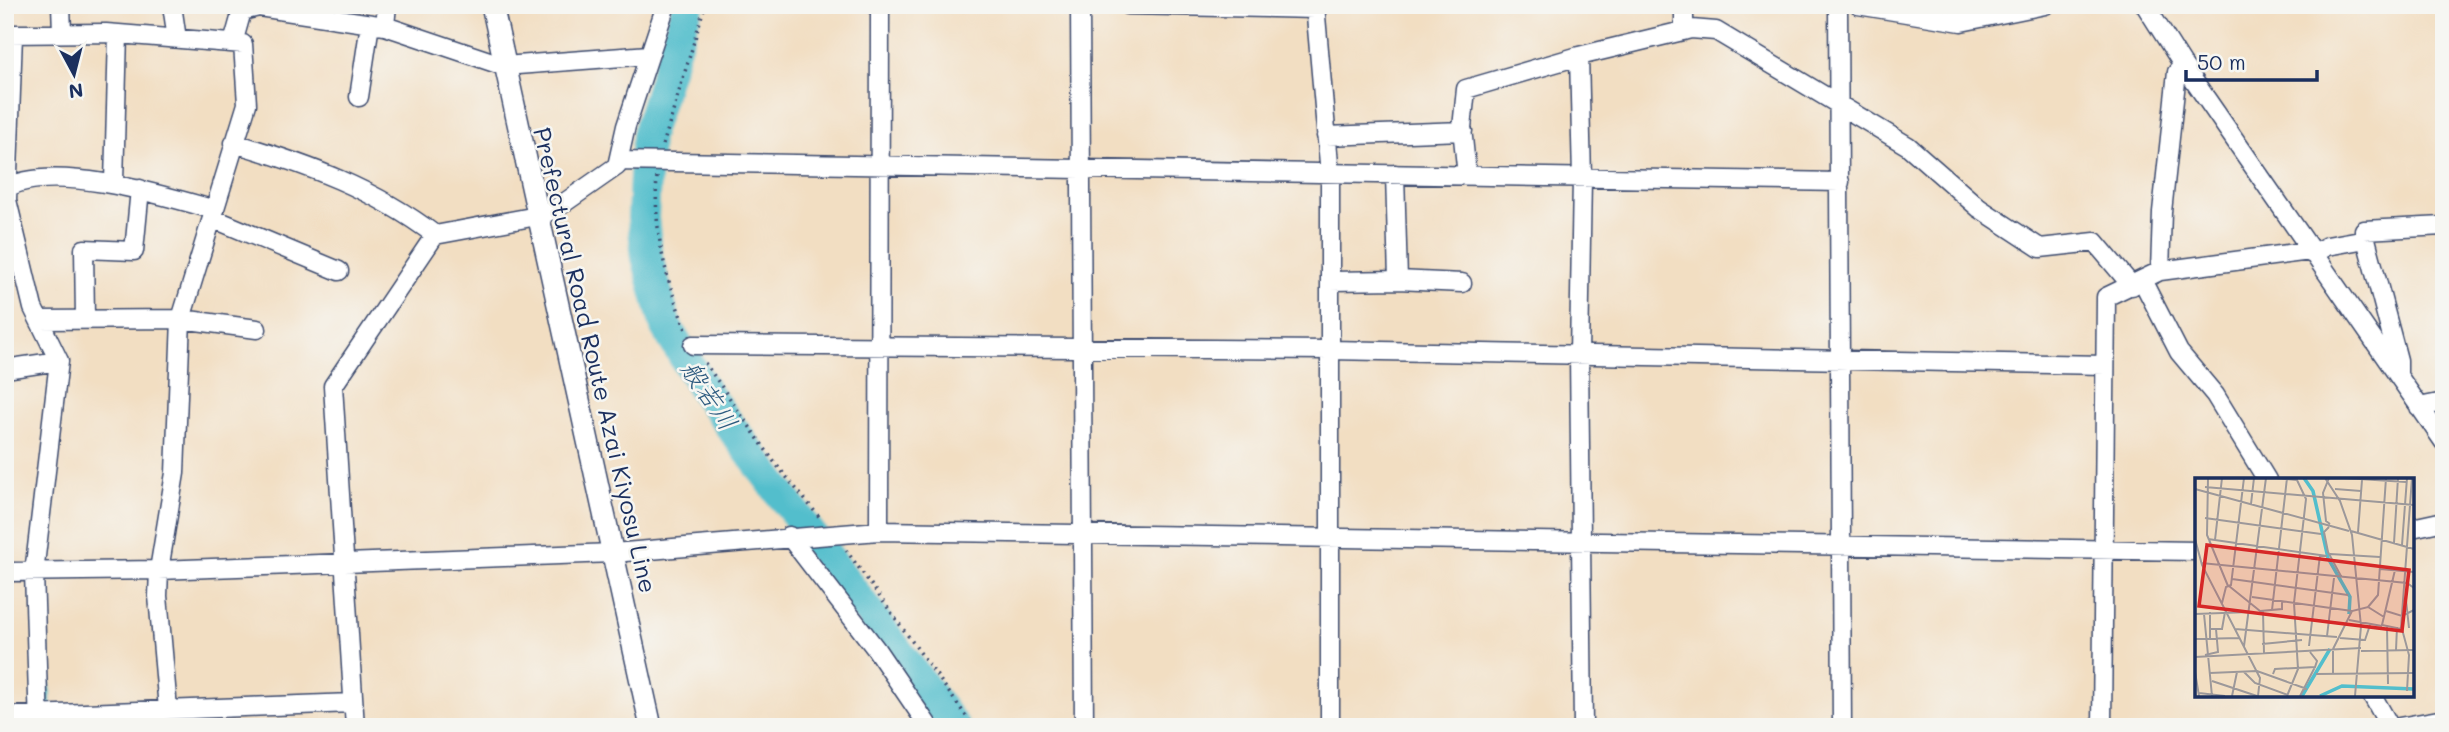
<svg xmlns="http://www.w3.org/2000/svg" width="2449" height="732" font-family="Mali,'Klee One',sans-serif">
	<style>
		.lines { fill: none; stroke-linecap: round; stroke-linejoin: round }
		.stream { stroke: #52becc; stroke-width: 5 }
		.river { stroke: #52becc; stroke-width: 32 }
		.minor-casing { stroke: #3b496d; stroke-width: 21 }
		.major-casing { stroke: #3b496d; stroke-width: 24 }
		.path { stroke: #3b496d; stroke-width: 3.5; stroke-dasharray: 2 5; stroke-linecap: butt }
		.minor { stroke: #fff; stroke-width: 18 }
		.major { stroke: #fff; stroke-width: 21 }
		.labels { text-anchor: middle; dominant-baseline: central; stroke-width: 5; stroke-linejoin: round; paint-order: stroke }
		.street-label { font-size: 24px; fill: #1b2f5e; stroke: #f6f6f2 }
		.water-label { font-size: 26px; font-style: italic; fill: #2c5a7f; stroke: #f6f6f2 }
		.inset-river { fill: none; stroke: #52becc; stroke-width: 3.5 }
		.inset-road { fill: none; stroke: #9c989a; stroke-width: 2 }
		.view { fill: #d62828; fill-opacity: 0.15; stroke: #d62828; stroke-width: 3.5 }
		.inset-edge { fill: none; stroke: #1b2f5e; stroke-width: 3.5 }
	</style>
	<rect width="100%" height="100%" fill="#f6f6f2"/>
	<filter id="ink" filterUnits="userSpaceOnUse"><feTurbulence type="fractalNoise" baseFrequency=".0143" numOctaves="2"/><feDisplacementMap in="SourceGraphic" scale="14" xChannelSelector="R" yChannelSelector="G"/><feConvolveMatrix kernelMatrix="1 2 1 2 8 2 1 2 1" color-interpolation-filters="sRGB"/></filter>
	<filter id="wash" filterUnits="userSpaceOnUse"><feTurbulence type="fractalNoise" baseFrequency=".00686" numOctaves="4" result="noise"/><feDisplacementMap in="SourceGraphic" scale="28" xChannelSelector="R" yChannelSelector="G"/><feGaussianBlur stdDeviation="1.57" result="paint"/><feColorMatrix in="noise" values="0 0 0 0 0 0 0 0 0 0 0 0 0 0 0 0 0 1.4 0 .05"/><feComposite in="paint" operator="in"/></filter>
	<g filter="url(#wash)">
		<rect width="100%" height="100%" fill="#f2dec2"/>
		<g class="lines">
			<path class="stream" d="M44 614 49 709"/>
			<path class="river" d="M688 5 647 136 643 218 647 257 666 327 708 396 954 727"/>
		</g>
	</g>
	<g filter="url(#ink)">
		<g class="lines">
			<g class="minor-casing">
				<path id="minor" d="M61 5 62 32
					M172 5 177 39
					M1080 5 1084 727
					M1127 5 1315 9
					M1315 5 1330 175V727
					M1838 5 1842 727
					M1858 5 1961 22 2045 5
					M2145 5 2183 65 2444 442
					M385 26 387 5
					M1684 31V5
					M5 34 106 33 243 44 247 104 181 319 175 473 159 570 158 596 168 709
					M13 35 7 200 33 308 59 361 34 573 39 727
					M233 43 242 11 259 7 385 26 504 66 649 55
					M1579 56 1582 178 1579 355 1583 727
					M359 97 370 24
					M1326 136 1463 131
					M234 143C306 164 375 189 435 235L537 216 554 210 617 166 626 126 666 5
					M618 161 1840 182
					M1467 176 1462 128 1466 89 1579 56 1691 29 1716 31 1908 146 1979 208 2040 248 2095 242 2132 286
					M114 182 118 34
					M5 189C50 161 166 196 215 210
					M212 218 339 271
					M2366 239 2364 230 2444 226
					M2312 254 2327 246 2366 239 2398 360V373
					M2160 271 2162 212 2177 72 2183 65
					M1398 280 1462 283
					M2142 280 2179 352 2215 395 2267 480
					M1331 281 1398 280 1395 174
					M85 318 84 249 134 251 140 189
					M39 320 181 319 257 329
					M693 345 1330 350 2105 365
					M5 369 59 361
					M2419 407 2444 402
					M2412 528 2444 521
					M879 531 880 5
					M789 536 876 649 929 727
					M5 572 159 570 613 553 879 531 2197 551
					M2372 695 2390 727
					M5 716 353 703
					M355 727 333 386 435 235
					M2102 727 2106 297 2160 271 2310 251
					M2399 727 2444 719"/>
			</g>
			<g class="major-casing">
				<path id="major" d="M492 5 651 727"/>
			</g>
			<path class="path" d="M663 145 705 5
				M657 177C653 232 666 281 687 332
				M705 363 775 463 821 519
				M846 550 974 727"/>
			<use href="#minor" class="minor"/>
			<use href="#major" class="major"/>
		</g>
	</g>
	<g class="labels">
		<g class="street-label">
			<text transform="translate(596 360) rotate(77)">Prefectural Road Route Azai Kiyosu Line</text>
		</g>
		<g class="water-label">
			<text transform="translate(710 395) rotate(56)">般若川</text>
		</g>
	</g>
	<g transform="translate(2195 478)">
		<rect width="219" height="219" fill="#f2dec2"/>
		<path class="inset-river" d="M109 0 118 13 133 80 155 119 154 136M107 218 135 171M125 218 147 208 219 211"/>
		<path class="inset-road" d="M13 0 12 57 33 108M81 0 102 2M130 0 145 23 157 57 166 148 160 218M134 0 128 15 131 43 135 46M149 0 211 4M10 9 219 27M0 11 154 53M140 11 166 13M56 26 59 0M10 40 126 56M134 49 129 54 133 74 147 100M156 53 219 71M163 54 167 2M0 61 7 87 65 200 63 218M13 61 132 78M20 62 27 0M199 65 203 0M207 67 212 0M135 76 185 79M6 85 212 105 219 110M185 91 219 94M200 92 187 147 207 151 214 177 212 213M37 101 153 117M34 108 65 133 87 131V123M57 119 157 133M211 122 214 150M27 125 31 109 36 107 49 0M173 129 183 117 191 0M77 132 92 0M68 133 69 176M191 133 207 138 219 132M15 134V160M0 136 55 134M9 136 17 218M98 139 148 146M154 142 187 148M192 149 193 206M206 150 217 0M15 151H27L30 134M40 151 142 159M132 158 139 100M145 160 170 162 175 147M0 161 45 160M67 166 107 162M49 168 71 0M114 168 125 77M138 171 157 133 173 129 189 139M201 172 202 149M138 173V195M166 173 219 172M10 177 23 174 21 151M0 179 166 170M0 194 4 218M49 194 60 205 93 217M15 195 62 193 112 211M78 196 80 191 120 189 122 183 115 174M121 196 219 195M17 203 62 218M4 215 30 218M37 218 42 194M92 218 103 191 99 125 111 21 101 0M105 218 120 189"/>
		<path class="view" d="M12 67 214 92 207 153 4 128Z"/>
		<rect width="219" height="219" class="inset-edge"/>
	</g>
	<rect width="2449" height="732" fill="none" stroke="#f6f6f2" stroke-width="28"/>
	<g transform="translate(74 74) rotate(173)" stroke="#f6f6f2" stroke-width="5" paint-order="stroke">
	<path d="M0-5L12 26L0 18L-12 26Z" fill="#1b2f5e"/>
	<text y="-10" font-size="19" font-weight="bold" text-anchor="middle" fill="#1b2f5e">N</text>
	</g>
	<path d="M2186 70v10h131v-10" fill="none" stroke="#1b2f5e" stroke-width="3.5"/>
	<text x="2197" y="70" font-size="21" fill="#1b2f5e" stroke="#f6f6f2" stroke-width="5" paint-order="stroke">50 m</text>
</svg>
